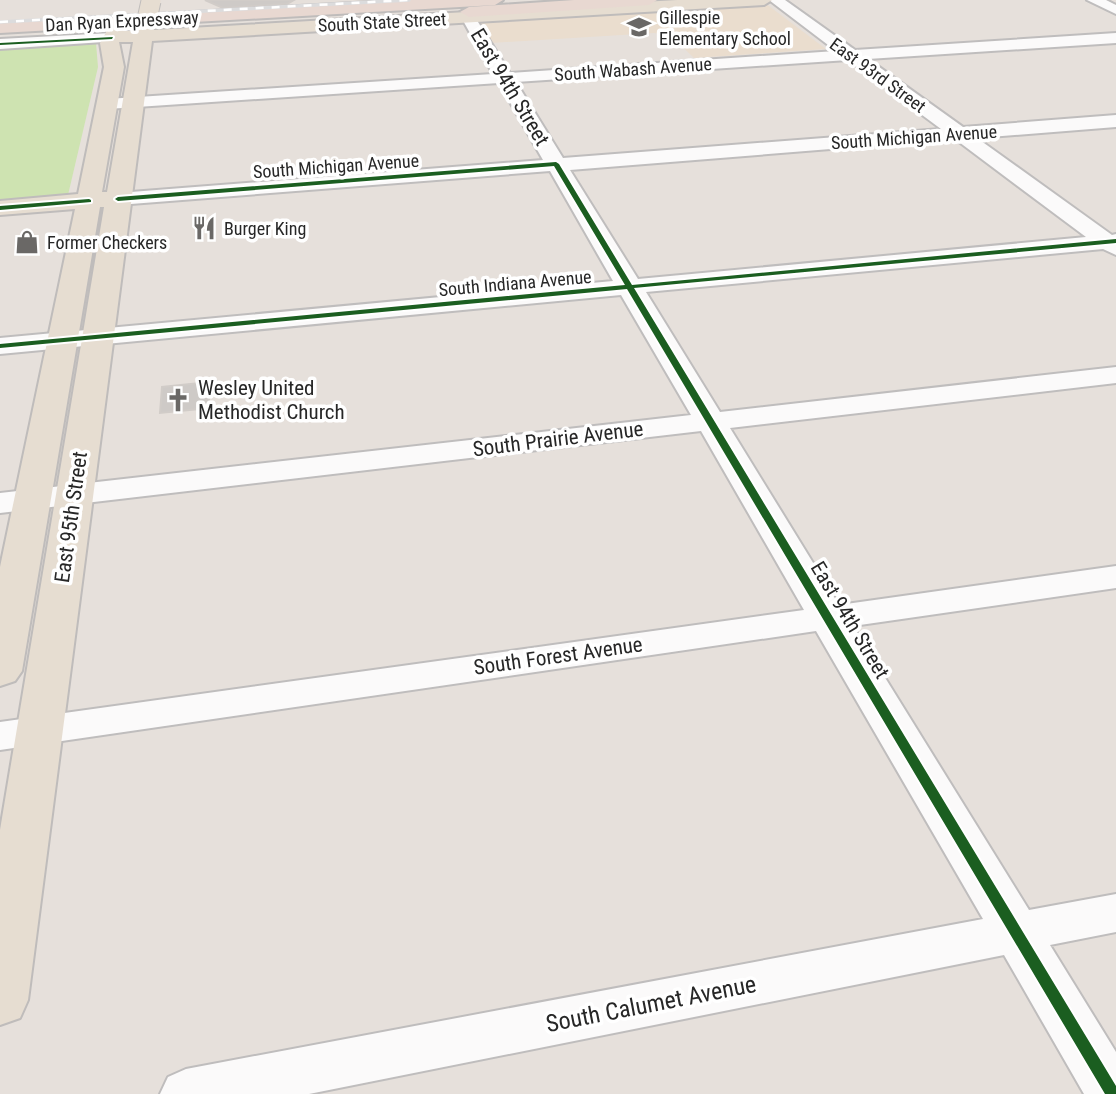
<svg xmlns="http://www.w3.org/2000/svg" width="1116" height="1094" font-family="'Roboto Condensed',sans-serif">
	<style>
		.education { fill: #eaddce }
		.green { fill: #cee3b1 }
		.building { fill: #cecac7; stroke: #d1ccc8; stroke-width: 2 }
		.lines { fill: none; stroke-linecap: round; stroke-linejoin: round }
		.minor-casing { stroke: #bfbdbd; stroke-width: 4 }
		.major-casing { stroke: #bfbcbb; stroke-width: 4 }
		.highway-casing { stroke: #bfbcbb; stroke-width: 4 }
		.minor { fill: #fbfafa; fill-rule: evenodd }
		.major { fill: #e6ddd1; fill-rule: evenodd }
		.highway { fill: #e8d8d1; fill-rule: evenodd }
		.rail-casing { stroke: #dcdcdd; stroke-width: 3.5 }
		.rail { stroke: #fff; stroke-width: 2.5; stroke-dasharray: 8; stroke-linecap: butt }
		.major-bridge-casing { stroke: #bfbcbb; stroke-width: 21; stroke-linecap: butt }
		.major-bridge { stroke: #e6ddd1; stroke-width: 19 }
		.cycleway-casing { stroke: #fff; stroke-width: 4 }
		.cycleway { fill: #1b5e20; fill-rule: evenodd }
		.labels { text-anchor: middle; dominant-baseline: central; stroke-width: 7; stroke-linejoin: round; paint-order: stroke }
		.far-poi-label { font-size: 18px; fill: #272727; stroke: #fff; text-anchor: start }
		.far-street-label { font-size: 18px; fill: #272727; stroke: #fff }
		.street-label { font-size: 21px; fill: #272727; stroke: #fff }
		.poi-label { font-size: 21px; fill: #272727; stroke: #fff; text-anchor: start }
		.near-street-label { font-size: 24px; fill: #272727; stroke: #fff }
	</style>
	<rect width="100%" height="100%" fill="#e6e0db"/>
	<path class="education" d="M765 3 826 49 694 58 670 35 654 33 491 43 478 21Z"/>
	<path class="green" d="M96 43 98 67 68 195 0 200V49Z"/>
	<path class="building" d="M205 0H294L287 4 223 8Z
		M209 382V408L160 413 162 387Z"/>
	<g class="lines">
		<g class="minor-casing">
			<path id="minor" d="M769 0H785L855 50 1116 33V43L868 59 963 127 1116 115V127L977 138 1112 235 1116 234V255L1103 249 646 292 720 412 1116 367V383L730 428 839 605 1116 566V588L853 626 1029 910 1116 894V932L1050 945 1116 1052V1094H1084L1004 955 309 1094H160L168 1077 186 1069 983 919 816 631 0 750V722L804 610 701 431 0 513V493L691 415 621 295 0 354V338L613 281 550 171 118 205 111 203 107 199 111 195 118 193 543 160 499 83 107 109 98 104 107 99 493 74 461 17 468 13 473 14 510 73 836 51ZM848 60 941 129 563 158 516 82ZM955 139 1086 237 638 279 570 170Z
				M1087 0H1106L1116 5V14Z
				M112 33 120 38 118 41 0 49V39Z"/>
		</g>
		<g class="major-casing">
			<path id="major" d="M677 0H772L764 5 152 41 28 1000 20 1018 0 1025V830L104 207H100L22 671 15 681 0 686V567L75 209 0 215V201L78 194 104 67 100 43 113 20 119 19 125 20 128 24 124 31H136L140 20H152L154 30ZM119 42H133L107 192H102L124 67Z"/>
		</g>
		<g class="highway-casing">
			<path id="highway" d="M406 0H503L495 5 0 33V23Z
				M574 0H657L649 5 469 17 460 12 469 7Z"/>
		</g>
		<use href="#minor" class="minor"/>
		<use href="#major" class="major"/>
		<use href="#highway" class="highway"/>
		<g class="rail-casing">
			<path id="rail" d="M0 22 409 0"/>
		</g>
		<use href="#rail" class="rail"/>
		<g class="major-bridge-casing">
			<path id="major-bridge" d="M146 24 151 1"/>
		</g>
		<use href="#major-bridge" class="major-bridge"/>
		<g class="cycleway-casing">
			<path id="cycleway" d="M113 37 112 39 0 45V43Z
				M556 162 559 164 632 285 1116 239V243L634 288 1116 1086V1094H1105L627 289 0 348V344L625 285 554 166 118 201 115 199 118 197Z
				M89 199 91 200V202L0 210V206Z"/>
		</g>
		<use href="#cycleway" class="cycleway"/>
	</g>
	<defs>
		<g id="school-bare" transform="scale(1.89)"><path d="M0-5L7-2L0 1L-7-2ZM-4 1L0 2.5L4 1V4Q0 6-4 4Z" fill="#6a6866" stroke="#fff" stroke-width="2.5" paint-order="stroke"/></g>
		<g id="restaurant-bare" transform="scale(1.89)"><path d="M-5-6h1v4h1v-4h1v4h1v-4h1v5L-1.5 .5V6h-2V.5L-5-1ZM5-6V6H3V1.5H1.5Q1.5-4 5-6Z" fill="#6a6866" stroke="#fff" stroke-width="2.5" paint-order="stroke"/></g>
		<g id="shop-bare" transform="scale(1.89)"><path d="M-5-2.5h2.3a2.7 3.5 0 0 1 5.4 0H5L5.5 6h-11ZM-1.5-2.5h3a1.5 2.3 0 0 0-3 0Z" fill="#6a6866" stroke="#fff" stroke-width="2.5" paint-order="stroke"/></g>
		<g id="church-bare" transform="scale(1.89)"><path d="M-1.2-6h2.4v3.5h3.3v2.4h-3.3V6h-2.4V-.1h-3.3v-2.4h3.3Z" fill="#6a6866" stroke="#fff" stroke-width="2.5" paint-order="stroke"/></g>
	</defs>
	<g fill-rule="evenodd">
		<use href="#school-bare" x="639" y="27"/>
		<use href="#restaurant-bare" x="204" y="228"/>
		<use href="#shop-bare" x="27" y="242"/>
		<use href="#church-bare" x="178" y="400"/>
	</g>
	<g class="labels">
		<g class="far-poi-label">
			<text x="659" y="17">Gillespie<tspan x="659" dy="21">Elementary School</tspan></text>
			<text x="224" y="228">Burger King</text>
			<text x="47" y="242">Former Checkers</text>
		</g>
		<g class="far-street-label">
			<text transform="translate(122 21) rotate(-3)">Dan Ryan Expressway</text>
			<text transform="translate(382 22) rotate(-3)">South State Street</text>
			<text transform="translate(633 69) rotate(-4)">South Wabash Avenue</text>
			<text transform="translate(878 75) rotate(36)">East 93rd Street</text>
			<text transform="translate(914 137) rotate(-4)">South Michigan Avenue</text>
			<text transform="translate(336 166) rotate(-4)">South Michigan Avenue</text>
			<text transform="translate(515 283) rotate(-5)">South Indiana Avenue</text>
		</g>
		<g class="street-label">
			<text transform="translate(510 87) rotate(59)">East 94th Street</text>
			<text transform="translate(558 439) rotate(-7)">South Prairie Avenue</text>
			<text transform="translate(71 517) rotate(-82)">East 95th Street</text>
			<text transform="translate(850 620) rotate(59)">East 94th Street</text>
			<text transform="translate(558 656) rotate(-8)">South Forest Avenue</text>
		</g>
		<g class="poi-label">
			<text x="198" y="388">Wesley United<tspan x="198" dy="24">Methodist Church</tspan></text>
		</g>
		<g class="near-street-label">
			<text transform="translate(651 1004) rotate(-11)">South Calumet Avenue</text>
		</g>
	</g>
</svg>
